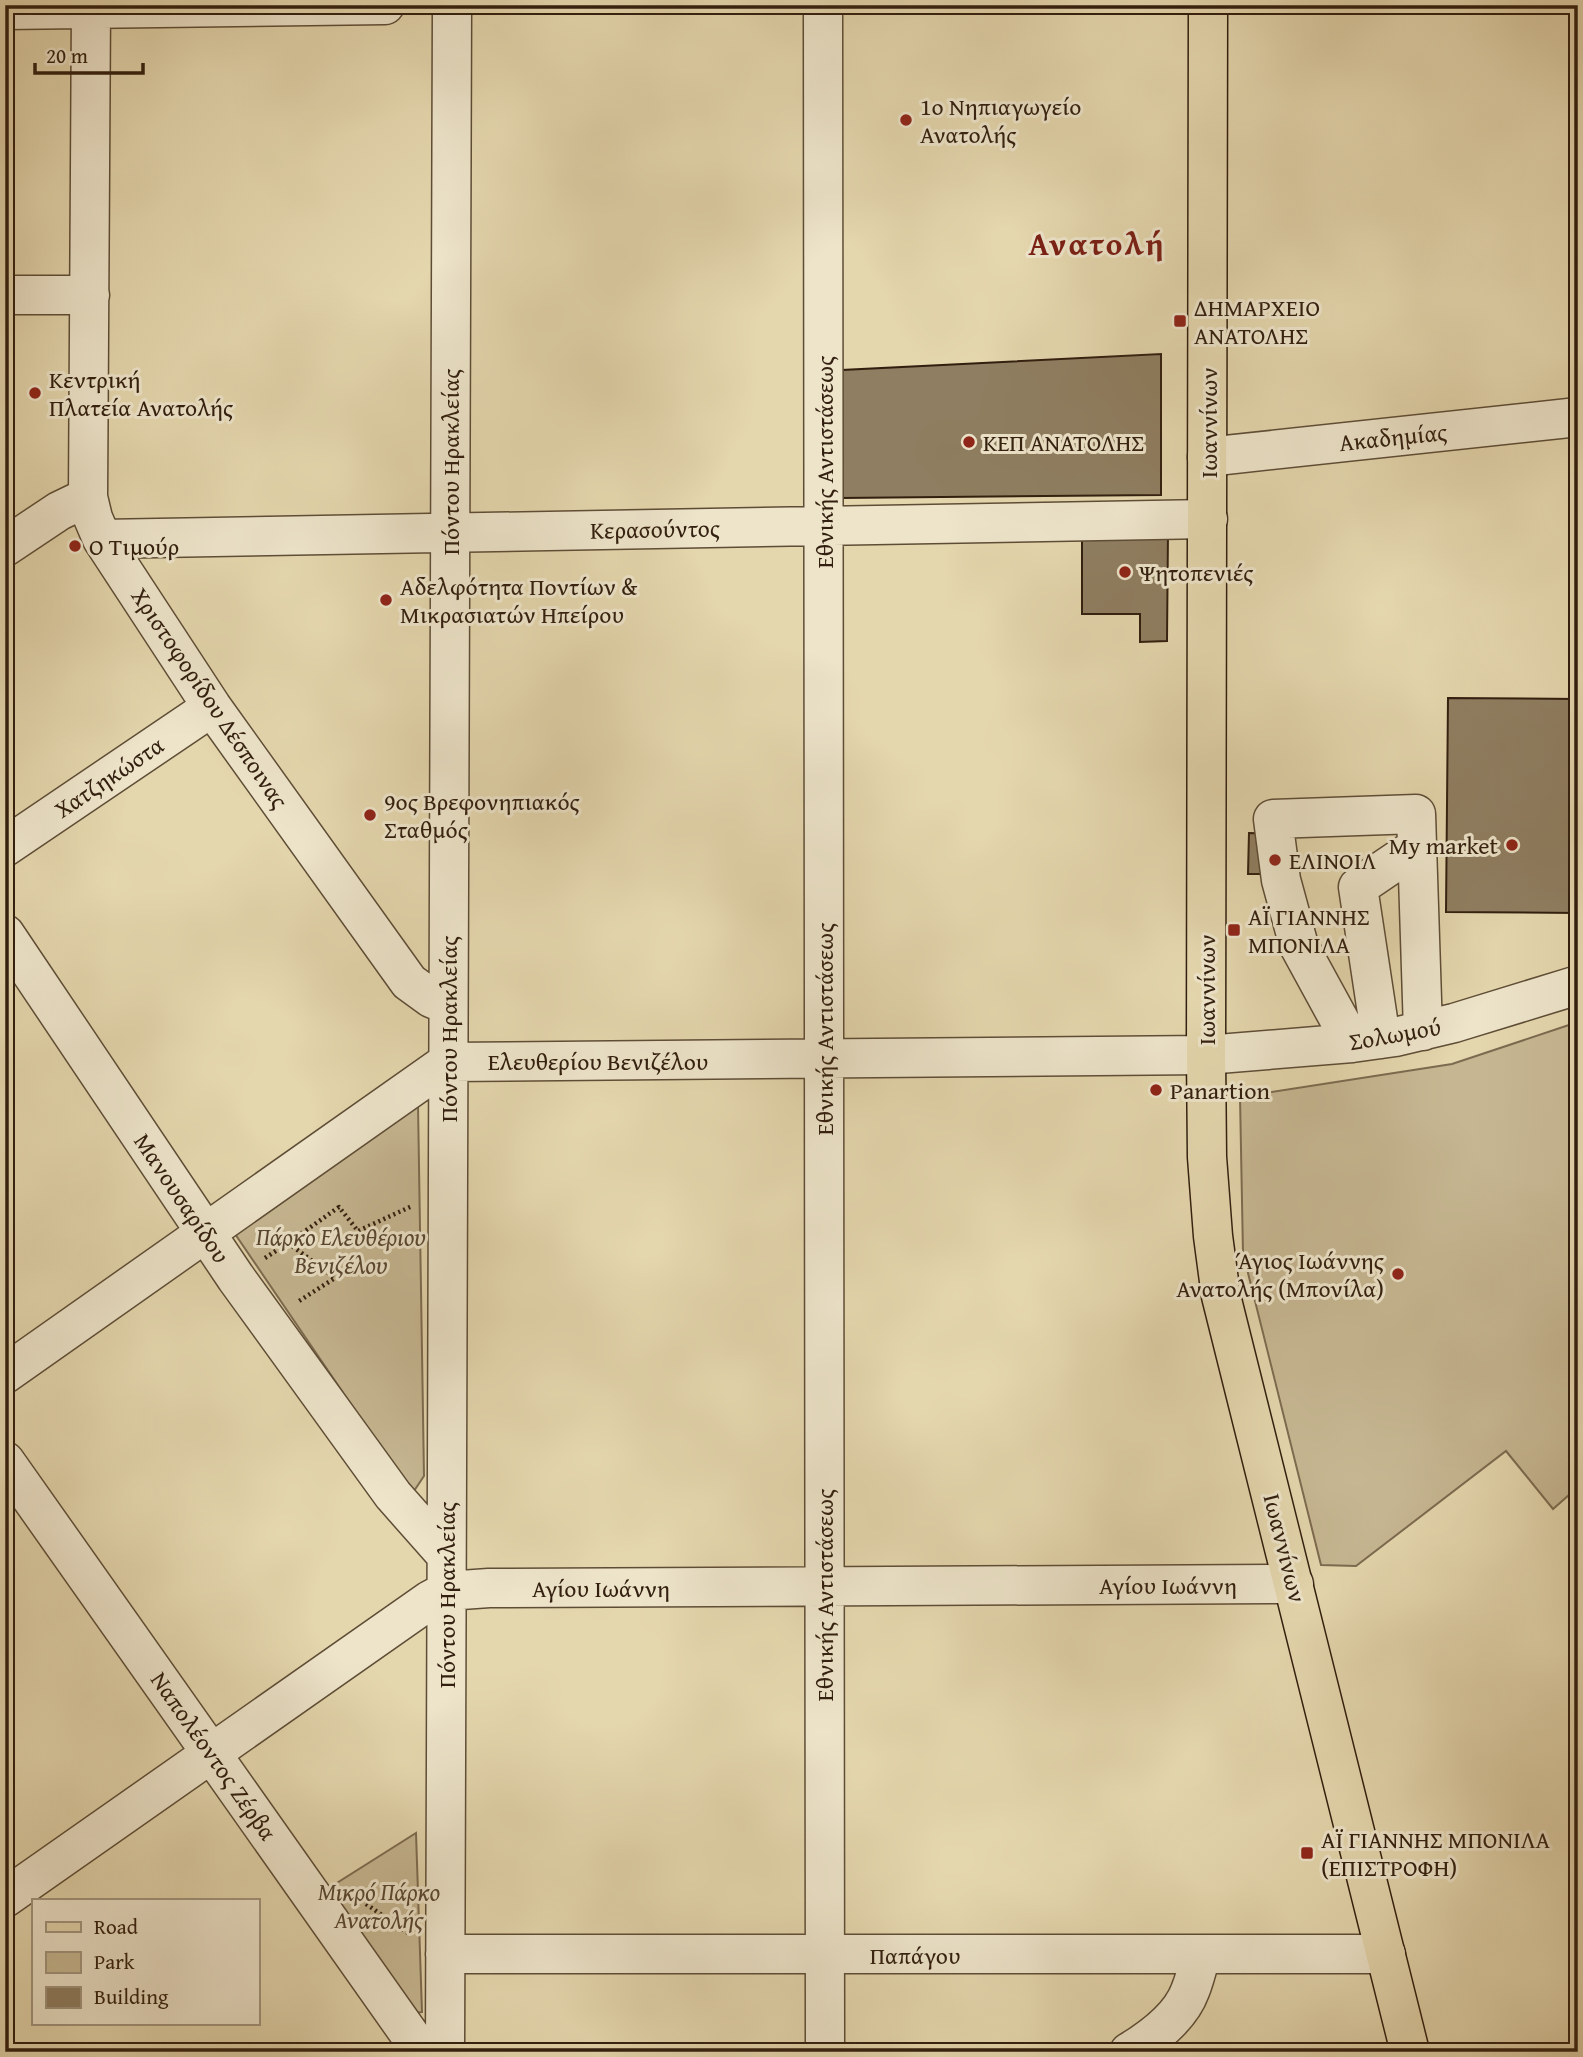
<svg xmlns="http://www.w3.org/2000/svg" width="1583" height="2057" font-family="'Gentium Book Plus',serif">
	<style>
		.green { fill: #c6b792; stroke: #7c6b50; stroke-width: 2 }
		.building { fill: #8f7e61; stroke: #321f0f; stroke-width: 2 }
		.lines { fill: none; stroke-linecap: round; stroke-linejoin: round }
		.minor-casing { stroke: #5e4d36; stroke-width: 41 }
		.major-casing { stroke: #321f0f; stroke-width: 41 }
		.path { stroke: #321f0f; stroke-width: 4.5; stroke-dasharray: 2 3.5; stroke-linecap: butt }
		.minor { stroke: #ede4ca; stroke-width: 38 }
		.major { stroke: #e4d6ad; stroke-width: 38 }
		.poi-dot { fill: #8f2418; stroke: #ede4ca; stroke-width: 2.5 }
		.labels { text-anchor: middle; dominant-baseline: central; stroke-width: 6; stroke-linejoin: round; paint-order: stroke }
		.poi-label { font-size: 24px; fill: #321f0f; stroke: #ede4ca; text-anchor: start }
		.street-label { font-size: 24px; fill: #321f0f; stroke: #ede4ca }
		.park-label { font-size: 24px; font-style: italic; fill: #574530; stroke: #ede4ca }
		.district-label { font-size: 32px; font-weight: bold; letter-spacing: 2px; fill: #7a1f14; stroke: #ede4ca }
	</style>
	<rect width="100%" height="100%" fill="#e4d6ad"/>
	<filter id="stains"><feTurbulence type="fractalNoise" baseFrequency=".00286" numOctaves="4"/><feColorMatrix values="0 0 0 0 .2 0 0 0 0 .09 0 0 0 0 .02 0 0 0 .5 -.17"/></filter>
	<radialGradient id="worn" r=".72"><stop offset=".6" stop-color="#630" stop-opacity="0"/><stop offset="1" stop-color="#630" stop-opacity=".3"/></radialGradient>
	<path class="green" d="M1578 1022V1487L1553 1509 1506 1451 1356 1566 1321 1565 1243 1253 1240 1097 1452 1064Z
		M418 1104 424 1476 412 1494 231 1228Z
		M416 1833 422 2012 410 2013 321 1893Z"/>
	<path class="building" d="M1161 354V495L841 498 842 370Z
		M1082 530 1168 531 1167 641 1140 642V614H1082Z
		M1448 698 1578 699V913L1446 912Z
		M1249 833 1294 834V874H1248Z"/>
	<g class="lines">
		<g class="minor-casing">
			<path id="minor" d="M91 5 88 497 93 518 102 539 212 707 409 982 431 998 448 1005
				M823 5 825 2052
				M5 10 385 5
				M5 295H90
				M1207 457 1578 417
				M102 539 1208 519
				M5 547 59 511 88 497
				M5 847 212 707
				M5 934 236 1278 393 1495 446 1555
				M1381 1039 1358 887 1417 847
				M1352 1043 1299 946 1281 880 1273 819 1416 814 1423 1031
				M5 1374 448 1062 1206 1055 1352 1043 1395 1037 1454 1023 1578 985
				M5 1461 422 2052
				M5 1898 430 1600 447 1591 489 1588 1294 1584
				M445 1954H1386
				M445 2052 452 5
				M1129 2052C1152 2038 1180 2018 1190 1991 1195 1979 1198 1966 1201 1954"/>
		</g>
		<g class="major-casing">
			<path id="major" d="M1208 5 1206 1055 1207 1157 1213 1236 1221 1296 1410 2052"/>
		</g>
		<path class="path" d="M288 1243 339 1207 358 1231 412 1206
			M265 1258 288 1243 335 1278 299 1301
			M366 1904 408 1933"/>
		<use href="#minor" class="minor"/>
		<use href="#major" class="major"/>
	</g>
	<g class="poi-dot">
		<circle cx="906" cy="120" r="7"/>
		<rect x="1173" y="314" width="14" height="14" rx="3.5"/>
		<circle cx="35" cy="393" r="7"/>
		<circle cx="969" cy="442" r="7"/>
		<circle cx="75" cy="546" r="7"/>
		<circle cx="1125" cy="572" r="7"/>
		<circle cx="386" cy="600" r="7"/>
		<circle cx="370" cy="815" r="7"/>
		<circle cx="1512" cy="845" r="7"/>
		<circle cx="1275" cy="860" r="7"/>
		<rect x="1227" y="923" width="14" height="14" rx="3.5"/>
		<circle cx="1156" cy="1090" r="7"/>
		<circle cx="1398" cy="1274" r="7"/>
		<rect x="1300" y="1846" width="14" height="14" rx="3.5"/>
	</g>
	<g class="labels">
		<g class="poi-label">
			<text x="920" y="106">1ο Νηπιαγωγείο<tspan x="920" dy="28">Ανατολής</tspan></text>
			<text x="1194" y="307">ΔΗΜΑΡΧΕΙΟ<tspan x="1194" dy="28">ΑΝΑΤΟΛΗΣ</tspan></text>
			<text x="49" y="379">Κεντρική<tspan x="49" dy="28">Πλατεία Ανατολής</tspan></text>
			<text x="983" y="442">ΚΕΠ ΑΝΑΤΟΛΗΣ</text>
			<text x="89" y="546">Ο Τιμούρ</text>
			<text x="1139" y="572">Ψητοπενιές</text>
			<text x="400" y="586">Αδελφότητα Ποντίων &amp;<tspan x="400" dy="28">Μικρασιατών Ηπείρου</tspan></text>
			<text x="384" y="801">9ος Βρεφονηπιακός<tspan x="384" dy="28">Σταθμός</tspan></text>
			<text x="1498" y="845" text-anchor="end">My market</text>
			<text x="1289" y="860">ΕΛΙΝΟΙΛ</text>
			<text x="1248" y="916">ΑΪ ΓΙΑΝΝΗΣ<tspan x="1248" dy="28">ΜΠΟΝΙΛΑ</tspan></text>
			<text x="1170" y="1090">Panartion</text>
			<text x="1384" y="1260" text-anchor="end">Άγιος Ιωάννης<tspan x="1384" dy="28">Ανατολής (Μπονίλα)</tspan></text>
			<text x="1321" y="1839">ΑΪ ΓΙΑΝΝΗΣ ΜΠΟΝΙΛΑ<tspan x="1321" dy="28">(ΕΠΙΣΤΡΟΦΗ)</tspan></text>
		</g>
		<g class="street-label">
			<text transform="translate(1208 423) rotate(-90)">Ιωαννίνων</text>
			<text transform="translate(1393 437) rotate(-6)">Ακαδημίας</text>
			<text transform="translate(450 462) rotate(-90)">Πόντου Ηρακλείας</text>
			<text transform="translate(824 462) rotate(-90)">Εθνικής Αντιστάσεως</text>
			<text transform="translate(655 529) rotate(-1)">Κερασούντος</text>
			<text transform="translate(210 698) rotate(56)">Χριστοφορίδου Δέσποινας</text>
			<text transform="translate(109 777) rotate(-34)">Χατζηκώστα</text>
			<text transform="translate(1206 990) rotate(-90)">Ιωαννίνων</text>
			<text transform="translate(448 1029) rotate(-90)">Πόντου Ηρακλείας</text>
			<text transform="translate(824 1029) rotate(-90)">Εθνικής Αντιστάσεως</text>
			<text transform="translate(1395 1034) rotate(-10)">Σολωμού</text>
			<text x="598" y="1061">Ελευθερίου Βενιζέλου</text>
			<text transform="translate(182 1198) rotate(56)">Μανουσαρίδου</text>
			<text transform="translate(1285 1548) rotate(76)">Ιωαννίνων</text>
			<text x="1168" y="1585">Αγίου Ιωάννη</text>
			<text x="601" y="1588">Αγίου Ιωάννη</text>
			<text transform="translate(446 1595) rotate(-90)">Πόντου Ηρακλείας</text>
			<text transform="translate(824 1595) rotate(-90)">Εθνικής Αντιστάσεως</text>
			<text transform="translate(214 1756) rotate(55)">Ναπολέοντος Ζέρβα</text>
			<text x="915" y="1955">Παπάγου</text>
		</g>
		<g class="park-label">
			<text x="341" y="1236">Πάρκο Ελευθέριου<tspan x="341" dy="28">Βενιζέλου</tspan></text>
			<text x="379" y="1891">Μικρό Πάρκο<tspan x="379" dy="28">Ανατολής</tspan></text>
		</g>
		<g class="district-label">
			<text x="1097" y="243">Ανατολή</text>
		</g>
	</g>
	<rect width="1583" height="2057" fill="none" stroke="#e4d6ad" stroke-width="28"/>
	<rect x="7" y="7" width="1569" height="2043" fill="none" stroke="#321f0f" stroke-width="3.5"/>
	<rect x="14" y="14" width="1555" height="2029" fill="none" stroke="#321f0f" stroke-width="2"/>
	<rect x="32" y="1899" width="228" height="126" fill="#ede4ca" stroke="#a2957f" stroke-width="2"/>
	<rect x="46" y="1922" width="35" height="10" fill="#e4d6ad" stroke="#a2957f" stroke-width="2"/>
	<text x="94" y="1934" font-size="21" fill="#321f0f">Road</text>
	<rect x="46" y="1952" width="35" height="21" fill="#c6b792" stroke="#a2957f" stroke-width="2"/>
	<text x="94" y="1969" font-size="21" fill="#321f0f">Park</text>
	<rect x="46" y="1987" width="35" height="21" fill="#8f7e61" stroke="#a2957f" stroke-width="2"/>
	<text x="94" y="2004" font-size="21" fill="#321f0f">Building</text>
	<path d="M35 63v10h108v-10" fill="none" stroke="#321f0f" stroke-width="3.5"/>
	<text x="46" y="63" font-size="21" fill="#321f0f" stroke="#ede4ca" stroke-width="5" paint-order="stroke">20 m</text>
	<rect width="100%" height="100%" filter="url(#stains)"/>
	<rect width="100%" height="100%" fill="url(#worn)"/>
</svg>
